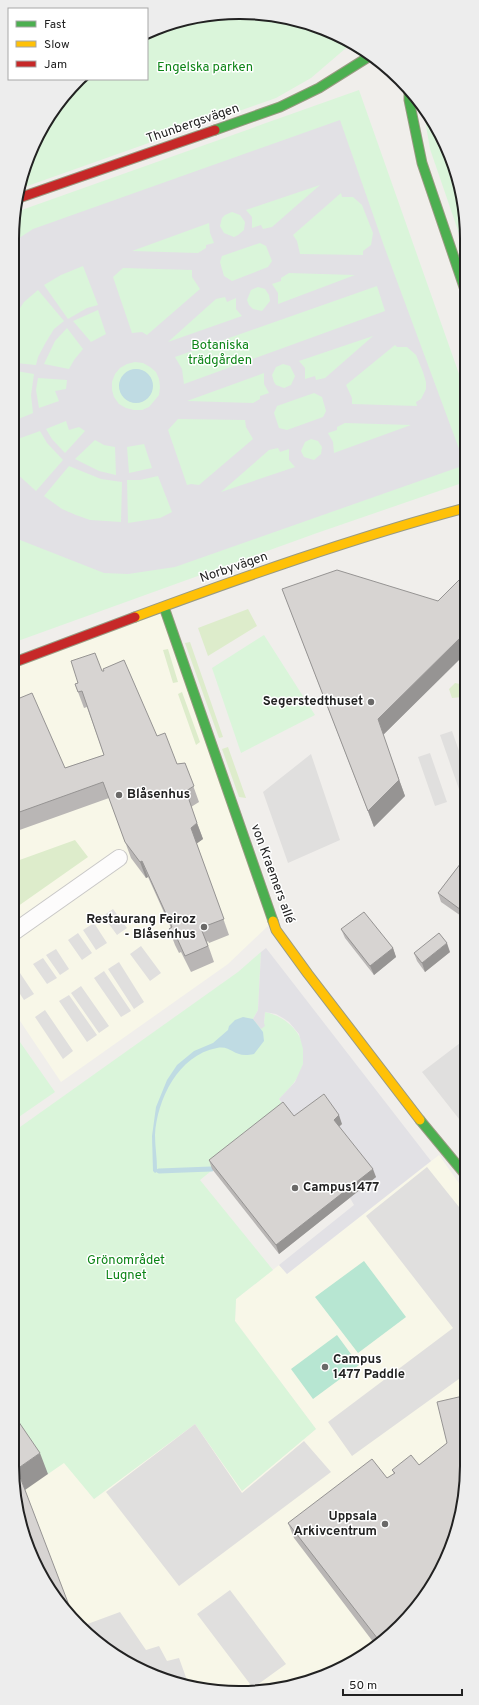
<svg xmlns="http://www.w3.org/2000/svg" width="479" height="1705" font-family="Overpass,sans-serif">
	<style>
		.education { fill: #f8f7e8 }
		.grass { fill: #ddeccb }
		.park { fill: #daf5da }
		.pitch { fill: #b7e6d2 }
		.parking { fill: #e0dfde }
		.plaza { fill: #e2e1e5; fill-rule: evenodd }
		.water { fill: #bfdbe3 }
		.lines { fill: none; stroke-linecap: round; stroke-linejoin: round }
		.stream { stroke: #bfdbe3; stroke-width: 5 }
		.street-casing { stroke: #c9c8c7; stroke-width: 18 }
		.fast-casing { stroke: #999a82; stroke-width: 11 }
		.slow-casing { stroke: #999a82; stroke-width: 11 }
		.jam-casing { stroke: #999a82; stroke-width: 11 }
		.street { stroke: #fdfcfc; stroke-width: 16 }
		.fast { stroke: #4caf50; stroke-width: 9 }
		.slow { stroke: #ffc107; stroke-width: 9 }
		.jam { stroke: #c62828; stroke-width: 9 }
		.wall { fill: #b9b6b5 }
		.shaded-wall { fill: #969493 }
		.building { fill: #d7d4d2; stroke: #969493 }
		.poi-dot { fill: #6a6968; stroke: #fff; stroke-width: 1.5 }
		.labels { text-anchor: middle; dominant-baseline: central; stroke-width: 3; stroke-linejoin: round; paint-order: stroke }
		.park-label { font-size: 13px; fill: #0c8416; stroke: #fff }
		.street-label { font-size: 13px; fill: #222; stroke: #fff }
		.poi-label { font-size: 13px; font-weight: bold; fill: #222; stroke: #fff; text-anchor: end }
		.rim { fill: none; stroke: #222; stroke-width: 2 }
	</style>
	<rect width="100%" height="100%" fill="#f0eeeb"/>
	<path class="education" d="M160 611 269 925 228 964 61 1082 14 1012 15 664Z
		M439 1155 463 1189V1510L378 1646 299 1685 224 1692 139 1670 69 1616 12 1465 48 1474 64 1462 94 1499 195 1424 242 1491 316 1429 235 1321 236 1299 279 1265 287 1274Z"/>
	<path class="grass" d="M248 609 257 626 208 656 198 628Z
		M190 642 223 737 219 738 185 643Z
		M168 649 178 682 173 683 163 650Z
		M464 679V695L462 697 452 698 449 689 455 683 460 684Z
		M182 692 200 742 196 745 178 694Z
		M228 747 246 798 239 797 222 749Z
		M75 840 88 857 14 909V862Z"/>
	<path class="park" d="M195 16H284L353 42 311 78 276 98 19 189 50 113 84 79H147V36Z
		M359 90 465 391V482L317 533 15 642 16 212Z
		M423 108 444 139 465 210V251L430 149Z
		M264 635 315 715 241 753 212 668Z
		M261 952 258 1010 253 1019 258 1024 264 1023 265 1012C289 1017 309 1038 303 1064 300 1078 289 1089 279 1099L286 1111 200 1180 273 1270 236 1299 235 1321 316 1429 242 1491 195 1424 94 1499 64 1463 48 1474 12 1422 13 1132 238 972Z
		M13 1032 55 1092 13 1121Z"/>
	<path class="pitch" d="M364 1261 406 1317 358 1353 315 1297Z
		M337 1335 359 1365 313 1399 291 1369Z"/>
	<path class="parking" d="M452 731 464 765V790L460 792 440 735Z
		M430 753 447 802 435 806 418 757Z
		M311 754 340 840 288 863 263 792Z
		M113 909 127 928 117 935 103 916Z
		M94 923 107 943 96 950 83 930Z
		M78 933 92 953 82 960 68 940Z
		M141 946 161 973 150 981 130 954Z
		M56 949 69 969 60 975 46 955Z
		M43 958 57 978 47 984 33 964Z
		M119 962 144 1002 134 1009 108 969Z
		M104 971 131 1011 121 1017 94 978Z
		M20 973 34 994 24 1000 14 985V978Z
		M81 986 109 1026 99 1033 71 993Z
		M69 995 97 1035 87 1042 59 1001Z
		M45 1010 73 1051 63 1059 35 1017Z
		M464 1040 463 1124 422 1072Z
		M427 1167 463 1212V1376L352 1456 328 1422 453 1328 366 1216Z
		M195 1424 242 1493 304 1441 331 1472 179 1586 106 1492Z
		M230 1590 286 1664 253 1688 197 1614Z
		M120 1612 146 1650 159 1646 167 1661 179 1658 188 1683 139 1670 82 1626Z"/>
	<path class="plaza" d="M340 120 384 246 465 465 175 567 128 574 104 573 20 540 15 544V472L36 491 63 460 47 443 40 431 15 440 16 420 33 413 31 395 34 374 16 371V363L36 365 38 357 46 342 54 329 64 321 38 290 24 302 16 314V240L33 229ZM320 185 272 227 263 229 261 225 252 228V217L246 210ZM341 193 342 197H353L362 205 373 233 371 245 363 251V255L300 254 297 241 293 235ZM232 212 240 215 245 222 244 230 238 235 234 237 224 233 220 226 222 218 225 215ZM209 223 210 233 214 243 206 245V248L198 253 132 251ZM260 243 266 246 272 261 268 267 232 281 224 276 220 262 222 256ZM83 266 98 305 87 308 68 319 44 285 61 275ZM123 268 192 270V277L200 289 147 335 142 332 132 333 113 277ZM289 273 354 275H355L278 304V293L272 284 281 281V278ZM377 286 385 311 184 384 182 369 175 357ZM258 287 265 289 269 295 270 301 262 311 253 309 249 305 247 300 251 290ZM225 297 227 302 236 298V309L242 316 168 342 216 299ZM98 310 106 334 91 342 73 321ZM67 328 83 349 74 360 69 369 44 364 55 341ZM373 336 325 378 316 380 315 376 305 379V368L299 361ZM395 345 397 347H407L416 355 423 372 426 382V389L421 399 416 402 417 406 352 404V398L346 385ZM135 362 143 363 150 367 156 372 159 379 160 387 159 395 149 407 142 410H134L126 408 119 404 114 397 112 390V382L115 374 120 368 127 364ZM283 364 290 366 295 376 291 385 284 388 276 385 274 382 272 375 276 367ZM264 373V384L269 393 260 396V399L253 403 187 401ZM38 378 67 380 66 389 55 391 59 401 39 408 36 390ZM314 393 322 397 326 411 323 417 287 430 279 428 274 413 277 406ZM178 419 245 420 246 427 253 439 199 485 191 484 187 485 168 430ZM66 421 69 430 79 427 85 431 65 453 52 439 46 429ZM345 423 411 425 334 453 333 442 328 433 337 430V427ZM311 439 318 441 322 447 321 454 314 460 304 457 301 451 305 442ZM95 440 104 445 115 447 116 475 99 471 75 459ZM144 444 152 468 129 473 127 447ZM278 448 280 452 289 449V460L295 467 221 492 269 450ZM69 466 101 479 122 482 121 522 90 520 76 515 62 509 44 496ZM158 476 172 512 160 518 128 523 127 480H140Z
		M266 948 431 1161 287 1274 279 1265 354 1205 350 1198 337 1128 342 1124 297 1125 279 1099 295 1082 303 1064V1049L299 1034 289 1022 283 1018 276 1014 265 1012 264 1023 265 1026 261 1029 253 1019 258 1010 261 952Z"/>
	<path class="water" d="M119 386a17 17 0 1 1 34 0a17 17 0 1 1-34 0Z
		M243 1017 253 1019 263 1032 264 1041 254 1054C233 1059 233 1045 217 1048 178 1055 157 1100 155 1135 155 1146 157 1158 157 1169L159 1171 155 1173 153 1171 152 1136 156 1107 167 1080 177 1065 194 1051 213 1043 228 1030 229 1026 235 1020Z"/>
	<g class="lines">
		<path class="stream" d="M159 1171 211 1169"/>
		<g class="street-casing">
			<path id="street" d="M14 932 119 858"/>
		</g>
		<g class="fast-casing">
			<path id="fast" d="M409 89V100L422 163 465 290
				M215 130 280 107 319 88 370 56
				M164 607 273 921
				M420 1120 463 1172"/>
		</g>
		<g class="slow-casing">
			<path id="slow" d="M135 617C243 577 353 538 465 508
				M273 921 276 930 308 974 420 1120"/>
		</g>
		<g class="jam-casing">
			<path id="jam" d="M16 199 215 130
				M15 662 135 617"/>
		</g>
		<use href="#street" class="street"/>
		<use href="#fast" class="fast"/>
		<use href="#slow" class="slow"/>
		<use href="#jam" class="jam"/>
	</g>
	<path class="wall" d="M464 575V655L383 735 405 796 374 827 282 589 438 601Z
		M102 671 157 736 177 764 185 763 199 802 191 807 203 839 196 844 229 935 209 943 208 941 207 942 214 962 191 972 181 952 179 953 175 945 169 929 171 928 148 877 146 878 131 858 109 798 14 832 15 700 65 768 104 755 87 707 84 708 75 684Z
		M464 859V918L441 902 438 893Z
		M341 929 393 948 396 957 374 975 345 938Z
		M450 952 425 972 417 961 414 953Z
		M294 1116 342 1124 339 1127 376 1177 279 1254 212 1169 209 1160Z
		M447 1443 436 1579 378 1646 377 1647 294 1538 288 1523 387 1478 394 1474 392 1470 419 1465Z"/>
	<path class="shaded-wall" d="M464 634V655L383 735 405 796 374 827 368 811 378 719Z
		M197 823 203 839 196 844 229 935 191 828Z
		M142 861 148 877 146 878 140 862Z
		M464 907V917L461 910Z
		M447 943 450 952 425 972 422 963Z
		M393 948 396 957 374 975 370 966Z
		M339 1115 342 1124 337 1128 334 1120Z
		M373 1169 376 1177 279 1254 276 1245Z
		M40 1453 48 1474 25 1490 17 1469Z"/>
	<path class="building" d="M337 570 438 601 464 575V634L378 719 399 780 368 811 282 589Z
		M95 653 102 671H104L103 669 124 660 157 736 165 733 177 764 185 763 194 786 186 791 197 823 191 828 224 919 203 927 202 925 200 926 208 946 185 956 176 936 173 937 169 929 172 927 142 861 140 862 125 842 103 782 14 814 15 700 32 693 65 768 104 755 82 691 78 692 75 684 78 683 71 661Z
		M464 859V907L461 910 438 893Z
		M364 912 393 948 370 966 341 929Z
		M439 933 447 943 422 963 414 953Z
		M324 1094 339 1115 334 1120 373 1169 276 1245 209 1160 283 1102 294 1116Z
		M463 1396V1510L436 1579 381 1643 288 1523 372 1459 387 1478 395 1473 392 1470 411 1455 419 1465 447 1443 437 1402Z
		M12 1412 40 1453 17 1469 75 1621 69 1616 29 1552 12 1466Z"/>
	<g class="poi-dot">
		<circle cx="371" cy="702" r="4"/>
		<circle cx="119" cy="795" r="4"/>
		<circle cx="204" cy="927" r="4"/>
		<circle cx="295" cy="1188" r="4"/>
		<circle cx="325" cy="1367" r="4"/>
		<circle cx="385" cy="1524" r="4"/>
	</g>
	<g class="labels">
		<g class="park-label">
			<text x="205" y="68">Engelska parken</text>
			<text x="220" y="346">Botaniska<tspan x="220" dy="15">trädgården</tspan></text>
			<text x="126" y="1261">Grönområdet<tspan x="126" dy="15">Lugnet</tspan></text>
		</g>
		<g class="street-label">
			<text transform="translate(193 124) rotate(-19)">Thunbergsvägen</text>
			<text transform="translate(234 568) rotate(-19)">Norbyvägen</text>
			<text transform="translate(272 874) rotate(70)">von Kraemers allé</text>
		</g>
		<g class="poi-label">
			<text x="363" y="702">Segerstedthuset</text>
			<text x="127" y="795" text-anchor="start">Blåsenhus</text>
			<text x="196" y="920">Restaurang Feiroz<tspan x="196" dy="15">- Blåsenhus</tspan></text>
			<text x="303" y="1188" text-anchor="start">Campus1477</text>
			<text x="333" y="1360" text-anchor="start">Campus<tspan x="333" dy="15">1477 Paddle</tspan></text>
			<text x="377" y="1517">Uppsala<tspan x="377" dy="15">Arkivcentrum</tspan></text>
		</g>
	</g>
	<path d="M0 0H479V1705H0ZM239 19H240A220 220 0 0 1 460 239V1466A220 220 0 0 1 240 1686H239A220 220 0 0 1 19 1466V239A220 220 0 0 1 239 19Z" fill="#ededed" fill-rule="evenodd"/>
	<path class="rim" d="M239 19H240A220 220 0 0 1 460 239V1466A220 220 0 0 1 240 1686H239A220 220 0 0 1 19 1466V239A220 220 0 0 1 239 19Z"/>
	<rect x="8" y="8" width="140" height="72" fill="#ffffff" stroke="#a7a7a7"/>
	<rect x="16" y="21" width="20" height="6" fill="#4caf50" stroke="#a7a7a7"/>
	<text x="44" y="28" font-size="12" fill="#222222">Fast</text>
	<rect x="16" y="41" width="20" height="6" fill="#ffc107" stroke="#a7a7a7"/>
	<text x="44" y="48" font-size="12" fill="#222222">Slow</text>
	<rect x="16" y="61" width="20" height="6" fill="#c62828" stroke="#a7a7a7"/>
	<text x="44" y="68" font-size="12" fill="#222222">Jam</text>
	<path d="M343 1689v6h119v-6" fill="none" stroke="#222222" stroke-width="2"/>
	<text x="349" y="1689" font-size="12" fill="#222222" stroke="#ffffff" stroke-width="3" paint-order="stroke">50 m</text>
</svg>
